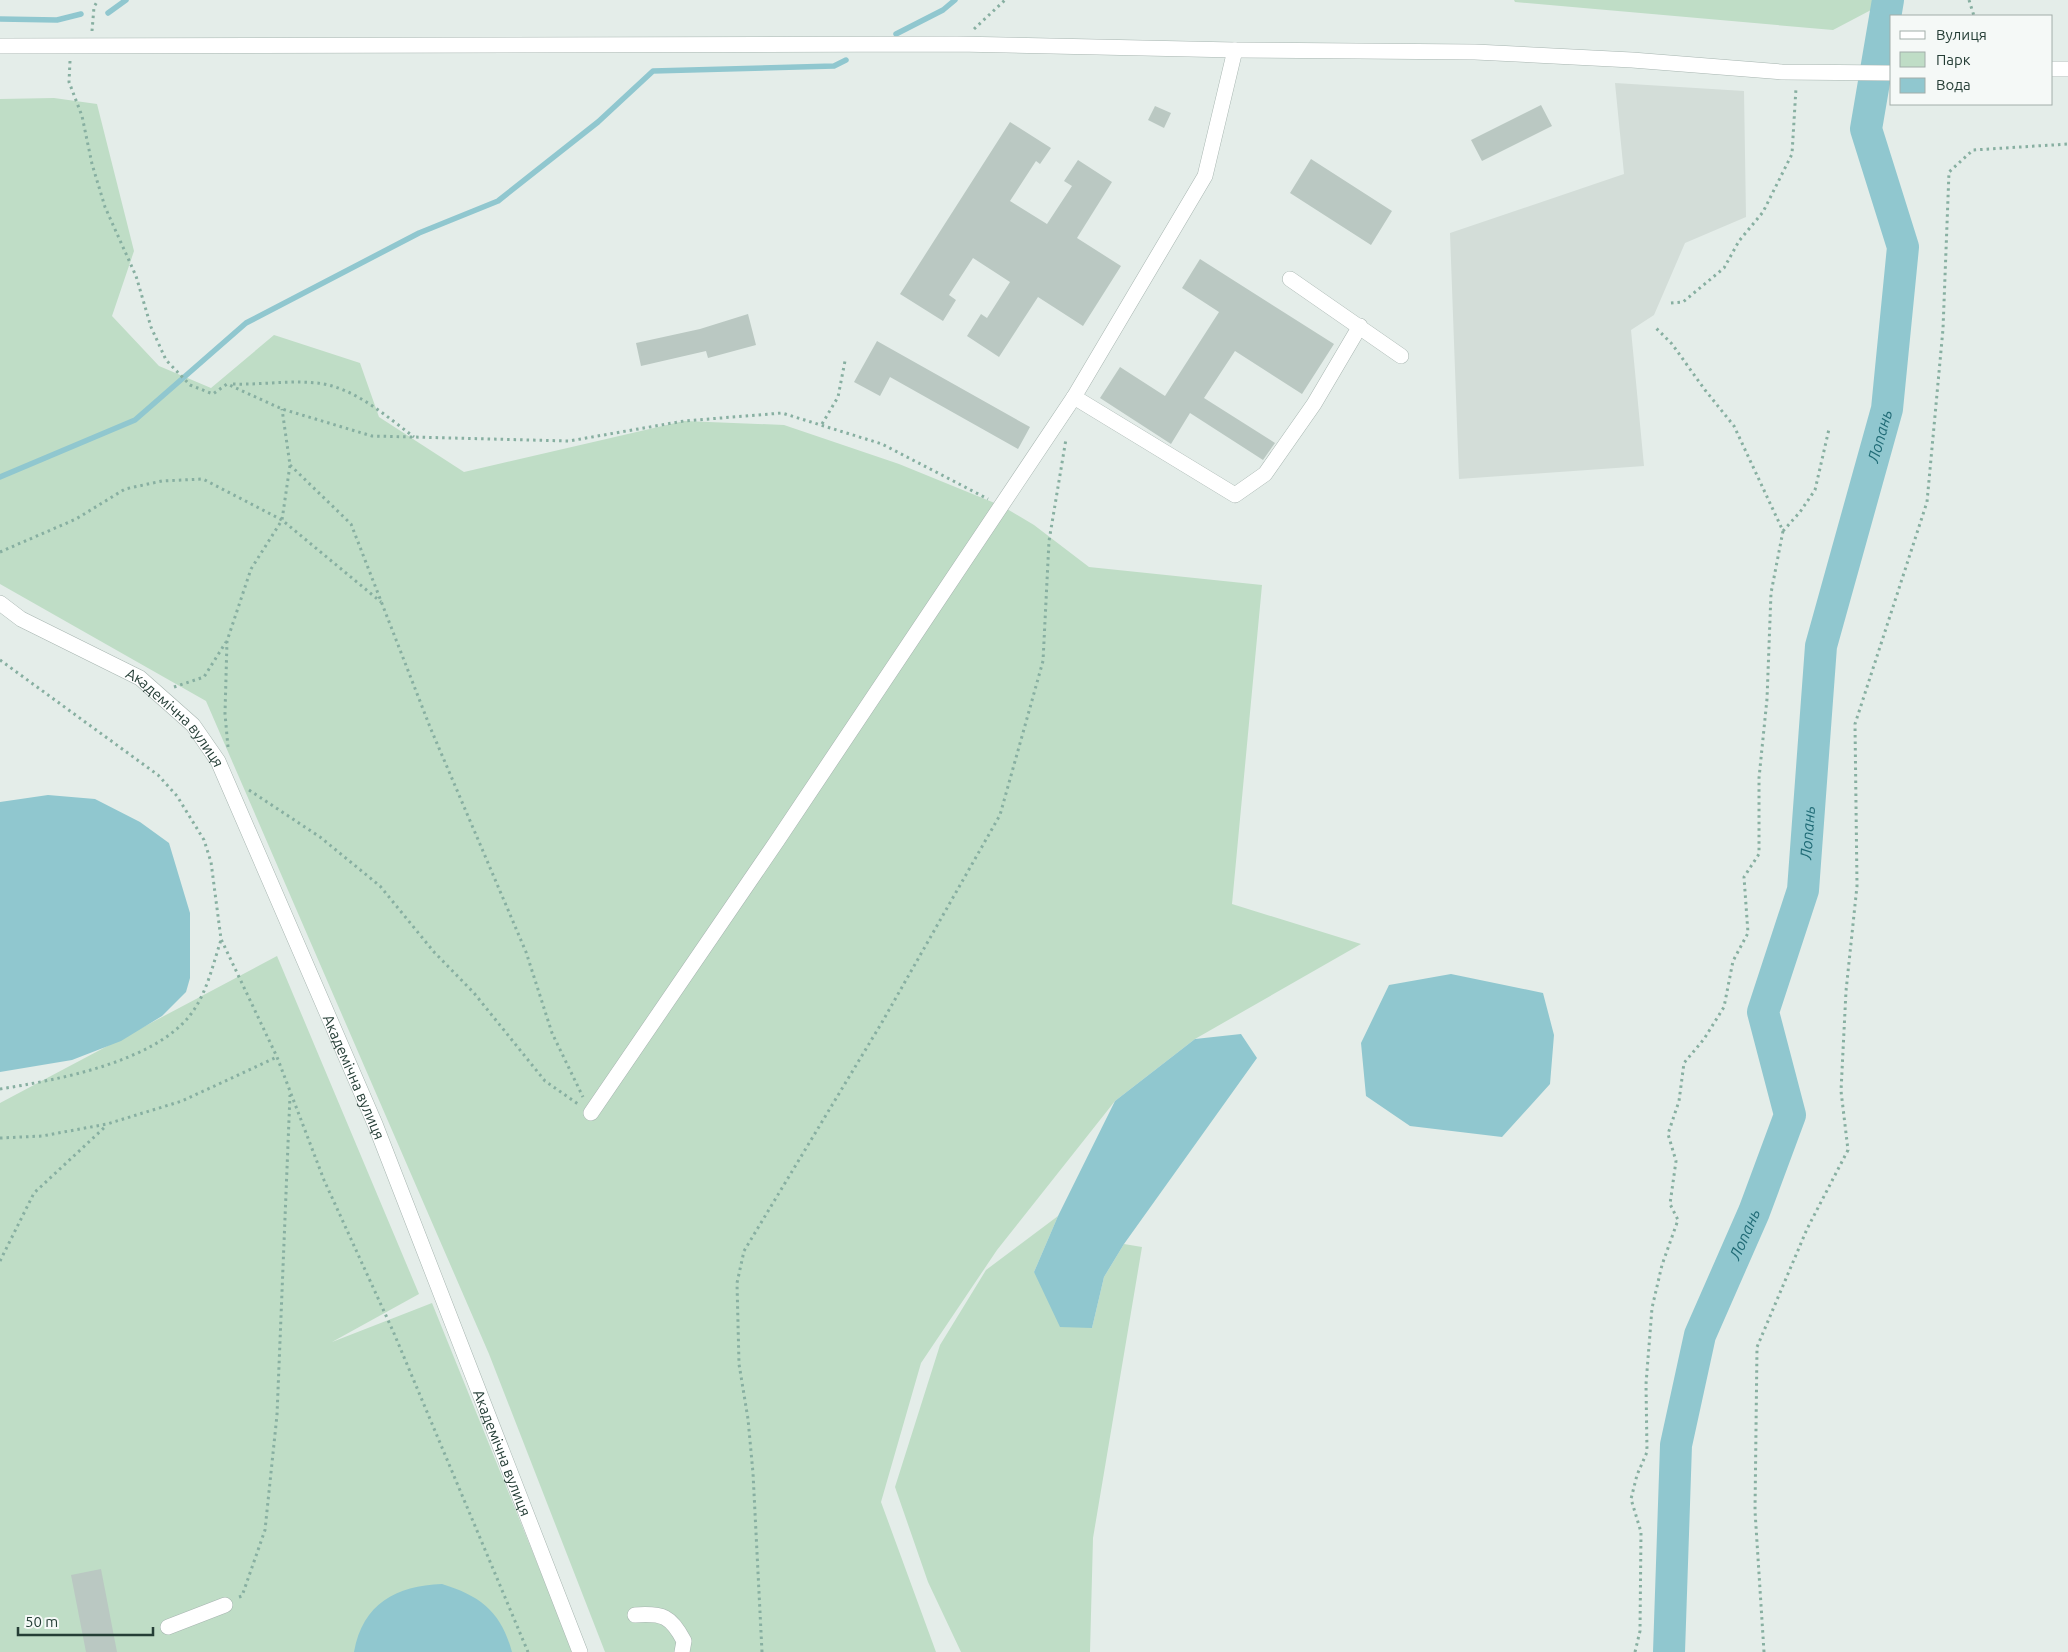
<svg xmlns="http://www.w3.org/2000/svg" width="2068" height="1652" font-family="Ubuntu,sans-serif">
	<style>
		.built { fill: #d3ddd8 }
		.green { fill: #bfddc6 }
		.water { fill: #90c7cf }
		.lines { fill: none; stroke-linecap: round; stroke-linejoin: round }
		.stream { stroke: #90c7cf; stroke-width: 5.5 }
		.river { stroke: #90c7cf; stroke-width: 32 }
		.building { fill: #bac8c2 }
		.minor-casing { stroke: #a7b5b0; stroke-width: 16 }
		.path { stroke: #87afa1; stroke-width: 3; stroke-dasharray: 2.5 4; stroke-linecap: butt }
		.minor { stroke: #fff; stroke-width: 15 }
		.labels { text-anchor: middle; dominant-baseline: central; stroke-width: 5; stroke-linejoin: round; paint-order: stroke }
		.street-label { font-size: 15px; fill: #253e36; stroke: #f5f9f7 }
		.water-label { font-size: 16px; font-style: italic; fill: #216c77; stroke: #f5f9f7 }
	</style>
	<rect width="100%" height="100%" fill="#e4ede9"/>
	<path class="built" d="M1615 83 1744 91 1746 217 1685 243 1654 315 1631 330 1644 466 1459 479 1450 233 1624 174Z"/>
	<path class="green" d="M1514 0H1890L1833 30 1515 2Z
		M54 98 97 104 134 251 112 316 159 366 211 388 274 335 360 363 379 417 464 472 684 421 784 425 899 464 1002 506 1034 525 1089 567 1262 585 1232 904 1361 944 1195 1039 1115 1101 997 1250 921 1363 881 1502 936 1652H605L489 1354 206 701 0 584V99Z
		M277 956 419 1294 332 1342 432 1303 573 1652H0V1103Z
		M1058 1216 1034 1272 1092 1328 1104 1277 1124 1244 1142 1247 1093 1538 1090 1652H961L928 1582 895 1487 940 1345 986 1270Z"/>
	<path class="water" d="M48 795 95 799 140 822 169 843 190 913V978L186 992 162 1016 121 1041 72 1060 0 1072V802Z
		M1451 974 1543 993 1554 1035 1550 1084 1502 1137 1410 1126 1366 1096 1361 1043 1389 985Z
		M1241 1034 1257 1058 1124 1244 1104 1277 1092 1328 1060 1327 1034 1272 1058 1216 1115 1101 1195 1039Z
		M442 1584C481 1596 501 1612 512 1652H354C363 1603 396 1586 442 1584Z"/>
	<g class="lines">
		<path class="stream" d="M108 13 126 0
			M0 19 57 20 81 14
			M896 34 943 10 955 0
			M0 477 135 420 246 323 419 233 498 201 598 122 653 71 834 66 846 60"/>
		<path class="river" id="s1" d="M1669 1652 1676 1445 1700 1335 1754 1212 1790 1115 1763 1012 1803 890 1821 646 1887 409 1903 247 1866 129 1888 0"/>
	</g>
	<path class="building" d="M1541 105 1552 126 1482 161 1471 140Z
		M1155 106 1171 113 1164 128 1148 120Z
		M1010 122 1051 148 1040 164 1036 161 1010 201 1047 224 1072 186 1064 181 1078 160 1112 182 1077 238 1121 266 1083 326 1038 297 999 357 967 336 981 314 987 318 1010 282 973 258 949 295 956 300 943 321 900 294Z
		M1311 159 1392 211 1371 245 1290 193Z
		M1200 259 1334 344 1302 394 1235 351 1204 398 1275 443 1263 460 1190 413 1171 444 1100 398 1120 367 1165 396 1219 312 1182 288Z
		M748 314 756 345 708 358 706 351 641 366 636 343 700 329Z
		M877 341 1030 427 1018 449 890 377 880 396 854 382Z
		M101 1569 117 1652H86L71 1575Z"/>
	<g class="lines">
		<g class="minor-casing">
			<g id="minor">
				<path d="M0 46 957 44 1235 50 1475 52 1632 60 1782 72 1892 73"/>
				<path d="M2052 69H2068"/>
				<path d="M1290 279 1401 356"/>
				<path d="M1074 397 1235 495 1265 474 1314 404 1360 326"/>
				<path id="s2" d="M0 603 21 619 140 678 193 725 218 761 375 1124 580 1652"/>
				<path d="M591 1113 777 841 1074 397 1205 176 1235 50"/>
				<path d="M635 1615C663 1613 671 1616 684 1641L682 1652"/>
				<path d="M168 1627 225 1605"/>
			</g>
		</g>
		<path class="path" d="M1969 0 1974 16
			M974 29 1005 0
			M92 31 94 7 98 0
			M70 61 69 82 82 116 92 164 105 207 136 276 151 327 166 360 190 385 213 394 227 384 282 409 372 436 569 441 684 421 782 413 882 444 988 499
			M1671 303 1683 302 1724 268 1739 241 1763 212 1792 154 1796 88
			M233 384C261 385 289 380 317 383 354 387 386 416 414 437
			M822 424 838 397 845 361
			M290 465 351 524 430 727 526 952 552 1033 583 1097
			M1783 531 1800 512 1815 490 1829 429
			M0 552 76 519 125 489 162 481 203 479 282 520 381 602
			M0 660 158 775 177 796 204 840 211 862 221 939 277 1057 324 1180 393 1331 528 1652
			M174 687 204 677 226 642
			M228 747 225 714 227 641 251 569 282 520 290 465 282 409
			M249 790 320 837 380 886 434 952 474 993 545 1081 578 1104
			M0 1089C57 1080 155 1062 191 1014 207 993 213 964 221 940
			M0 1138 42 1136 107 1124 182 1101 277 1057
			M0 1261 34 1193 106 1126
			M239 1597 242 1596 265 1530 277 1415 290 1095
			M762 1652 753 1473 748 1419 739 1364 737 1283 744 1251 881 1024 1000 815 1043 661 1049 541 1066 439
			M1635 1652 1640 1631 1641 1532 1631 1499 1637 1475 1647 1452 1646 1384 1652 1308 1662 1265 1678 1220 1670 1204 1676 1161 1668 1134 1679 1101 1684 1063 1704 1039 1724 1007 1733 961 1748 933 1744 877 1759 854V778L1767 699 1771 593 1783 531 1734 426 1705 390 1672 344 1656 328
			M1764 1652 1755 1511 1757 1347 1807 1229 1848 1150 1841 1091 1846 991 1857 886 1855 724 1927 502 1943 329 1949 172 1973 150 2068 144"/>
		<use href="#minor" class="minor"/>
	</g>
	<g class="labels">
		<g class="street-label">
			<text stroke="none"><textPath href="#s2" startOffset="212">Академічна вулиця</textPath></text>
			<text stroke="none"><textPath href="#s2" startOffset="618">Академічна вулиця</textPath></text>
			<text stroke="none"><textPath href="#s2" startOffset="1022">Академічна вулиця</textPath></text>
		</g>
		<g class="water-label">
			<text stroke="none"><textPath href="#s1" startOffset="1255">Лопань</textPath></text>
			<text stroke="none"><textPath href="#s1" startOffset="850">Лопань</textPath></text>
			<text stroke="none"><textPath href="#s1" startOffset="430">Лопань</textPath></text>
		</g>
	</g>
	<rect x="1890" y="15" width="162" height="90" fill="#f5f9f7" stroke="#a2aeaa"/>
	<rect x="1900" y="31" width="25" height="8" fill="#ffffff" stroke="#a2aeaa"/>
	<text x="1936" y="40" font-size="15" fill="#253e36">Вулиця</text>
	<rect x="1900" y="52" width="25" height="15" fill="#bfddc6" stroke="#a2aeaa"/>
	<text x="1936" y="65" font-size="15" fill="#253e36">Парк</text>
	<rect x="1900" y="78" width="25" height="15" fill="#90c7cf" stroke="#a2aeaa"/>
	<text x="1936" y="90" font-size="15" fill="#253e36">Вода</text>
	<path d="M18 1627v8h135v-8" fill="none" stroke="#253e36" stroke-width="2.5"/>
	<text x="25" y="1627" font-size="15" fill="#253e36" stroke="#f5f9f7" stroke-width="4" paint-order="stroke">50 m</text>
</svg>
